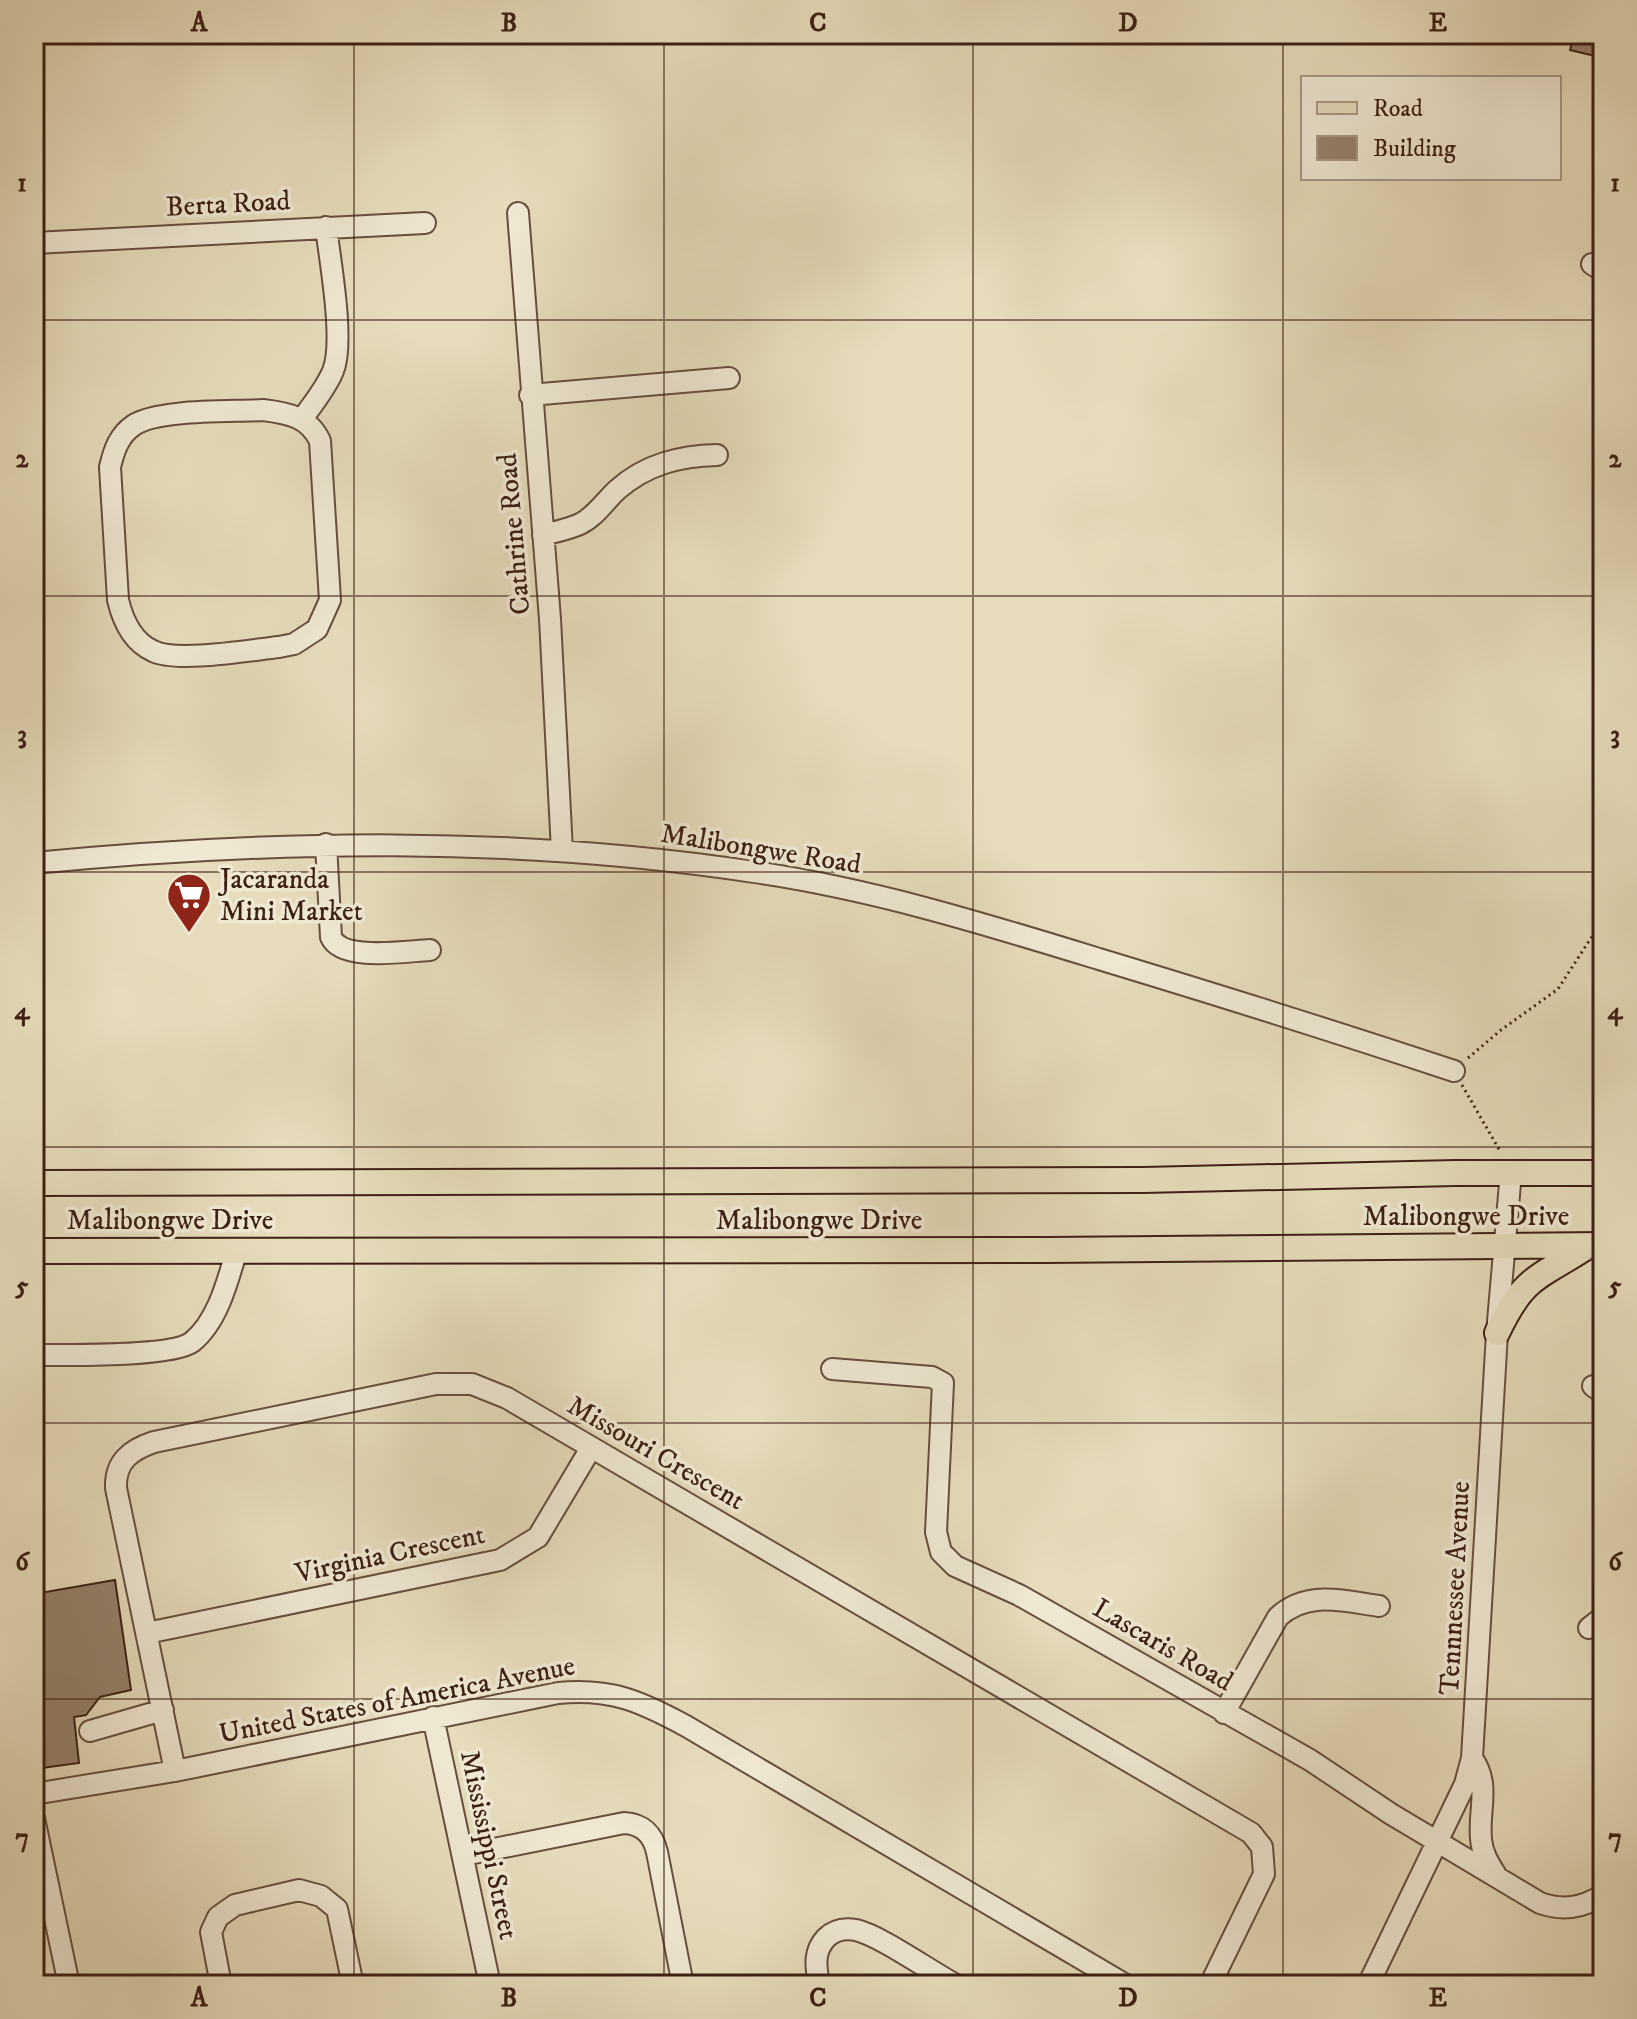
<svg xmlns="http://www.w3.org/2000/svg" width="1637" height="2019" font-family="'IM FELL DW Pica',serif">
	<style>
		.building { fill: #95826b; stroke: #3d2014; stroke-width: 2 }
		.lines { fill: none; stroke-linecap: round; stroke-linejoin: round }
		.minor-casing { stroke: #674f3e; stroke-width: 24 }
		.major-casing { stroke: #3d2014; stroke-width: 28 }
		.path { stroke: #3d2014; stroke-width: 3; stroke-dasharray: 2 4; stroke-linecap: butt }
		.minor { stroke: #efe8d3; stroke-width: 20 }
		.major { stroke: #e6dcbb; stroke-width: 24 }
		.grid { fill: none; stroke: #3d2014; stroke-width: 2; stroke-opacity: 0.55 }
		.labels { text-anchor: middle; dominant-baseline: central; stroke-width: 7; stroke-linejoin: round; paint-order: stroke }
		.street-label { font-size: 28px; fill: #3d2014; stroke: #efe8d3 }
		.poi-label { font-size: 28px; fill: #3d2014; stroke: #efe8d3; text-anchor: start }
		.neatline { fill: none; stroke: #3d2014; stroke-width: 3 }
		.grid-label { font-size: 26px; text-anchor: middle; font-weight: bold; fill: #3d2014 }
	</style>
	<rect width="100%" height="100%" fill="#e6dcbb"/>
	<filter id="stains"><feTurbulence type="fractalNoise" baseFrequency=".0025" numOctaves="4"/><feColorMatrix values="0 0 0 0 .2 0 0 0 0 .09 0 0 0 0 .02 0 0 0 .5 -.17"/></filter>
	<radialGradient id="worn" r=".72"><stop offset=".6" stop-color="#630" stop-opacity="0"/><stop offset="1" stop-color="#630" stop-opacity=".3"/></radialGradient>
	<path class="building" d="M1574 34H1603V58L1570 50Z
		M115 1580 131 1690 100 1697 86 1715 74 1717 79 1763 34 1769V1594Z"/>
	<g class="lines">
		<g class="minor-casing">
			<path id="minor" d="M518 213 550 619 562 851
				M34 243 425 223
				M1592 264 1603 271
				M530 395 729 378
				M263 410C288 413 309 417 320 441L330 600 317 629 294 644 279 647C250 650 177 663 153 651 133 642 123 621 118 600L110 467C114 450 119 435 134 425 158 409 232 412 263 410Z
				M302 419C313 404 326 388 333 371 345 342 330 261 326 227
				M543 535C555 532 569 529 580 524 595 517 605 501 617 490 646 464 680 456 717 455
				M326 844 331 937C342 962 406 951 430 950
				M34 863C274 840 515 836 754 872 872 889 985 924 1099 959 1218 995 1336 1032 1454 1071
				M34 1355C63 1355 173 1357 192 1342 218 1321 228 1280 237 1249
				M832 1369 932 1377 943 1383 936 1532 941 1552 955 1566 1019 1595 1310 1760 1391 1814 1540 1903C1563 1911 1582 1908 1603 1895
				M1593 1386 1603 1393
				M1589 1628 1603 1617
				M147 1633 500 1560 538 1537 591 1448
				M1224 1713 1278 1617C1307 1590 1344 1601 1379 1606
				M433 1717 490 1985
				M90 1731 163 1710
				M1472 1758C1491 1785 1478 1809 1481 1839 1482 1853 1489 1864 1496 1875
				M175 1771 116 1488C115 1462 130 1450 154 1442L436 1384H472L507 1398 1251 1833 1262 1847 1264 1874 1210 1985
				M34 1794 175 1771 558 1693C611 1688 640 1701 686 1726L1126 1985
				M34 1818 69 1985
				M464 1855 624 1823C643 1824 653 1835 657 1852L683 1985
				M221 1985 211 1932 218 1917 235 1905 299 1890 321 1896 337 1909 353 1985
				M819 1985C816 1967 813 1952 826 1938 834 1930 845 1928 856 1930 881 1936 930 1971 956 1985
				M1368 1985 1465 1784 1472 1758 1497 1333 1511 1172"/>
		</g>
		<g class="major-casing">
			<path id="major" d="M34 1183 1143 1180 1455 1173H1603
				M34 1251 1047 1250 1603 1245
				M1497 1333C1525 1274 1538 1279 1588 1246"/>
		</g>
		<path class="path" d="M1468 1058 1501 1030 1558 989 1591 938 1603 927
			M1462 1085 1500 1151"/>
		<use href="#minor" class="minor"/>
		<use href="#major" class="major"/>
	</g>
	<path class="grid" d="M354 34V1985M664 34V1985M973 34V1985M1283 34V1985M34 320H1603M34 596H1603M34 872H1603M34 1147H1603M34 1423H1603M34 1699H1603"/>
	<defs>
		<g id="supermarket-pin" transform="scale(2.3)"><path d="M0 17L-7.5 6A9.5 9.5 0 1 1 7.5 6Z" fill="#8f2418" stroke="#efe8d3"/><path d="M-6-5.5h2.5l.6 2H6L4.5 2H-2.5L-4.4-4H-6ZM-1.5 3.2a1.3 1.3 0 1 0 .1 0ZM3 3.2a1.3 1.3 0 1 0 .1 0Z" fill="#fff"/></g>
	</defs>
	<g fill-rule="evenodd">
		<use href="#supermarket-pin" x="189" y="895"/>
	</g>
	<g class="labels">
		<g class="street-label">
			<text transform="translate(228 204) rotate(-3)">Berta Road</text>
			<text transform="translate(514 534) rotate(-95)">Cathrine Road</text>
			<text transform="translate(761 849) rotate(9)">Malibongwe Road</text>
			<text x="1466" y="1216">Malibongwe Drive</text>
			<text x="170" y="1220">Malibongwe Drive</text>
			<text x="819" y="1220">Malibongwe Drive</text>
			<text transform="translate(656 1453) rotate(30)">Missouri Crescent</text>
			<text transform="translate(390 1554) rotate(-12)">Virginia Crescent</text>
			<text transform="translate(1455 1588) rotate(-87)">Tennnessee Avenue</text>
			<text transform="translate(1163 1645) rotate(30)">Lascaris Road</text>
			<text transform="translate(397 1700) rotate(-11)">United States of America Avenue</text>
			<text transform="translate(489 1845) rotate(78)">Mississippi Street</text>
		</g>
		<g class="poi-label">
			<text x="220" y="879">Jacaranda<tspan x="220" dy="32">Mini Market</tspan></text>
		</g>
	</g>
	<rect width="1637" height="2019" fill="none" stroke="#e6dcbb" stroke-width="88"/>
	<rect x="1301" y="76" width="260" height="104" fill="#efe8d3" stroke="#a89887" stroke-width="2"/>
	<rect x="1317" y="102" width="40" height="12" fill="#e6dcbb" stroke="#a89887" stroke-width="2"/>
	<text x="1373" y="116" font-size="24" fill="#3d2014">Road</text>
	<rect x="1317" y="136" width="40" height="24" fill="#95826b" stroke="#a89887" stroke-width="2"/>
	<text x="1373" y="156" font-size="24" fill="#3d2014">Building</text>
	<rect x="44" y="44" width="1549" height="1931" class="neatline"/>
	<g class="grid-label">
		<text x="199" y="31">A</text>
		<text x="509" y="31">B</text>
		<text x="818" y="31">C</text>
		<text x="1128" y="31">D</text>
		<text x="1438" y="31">E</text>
		<text x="22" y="191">1</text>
		<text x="1615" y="191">1</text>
		<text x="22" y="467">2</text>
		<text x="1615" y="467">2</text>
		<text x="22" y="743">3</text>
		<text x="1615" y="743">3</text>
		<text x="22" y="1019">4</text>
		<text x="1615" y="1019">4</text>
		<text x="22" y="1294">5</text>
		<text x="1615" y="1294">5</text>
		<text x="22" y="1570">6</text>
		<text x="1615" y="1570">6</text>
		<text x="22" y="1846">7</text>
		<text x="1615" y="1846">7</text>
		<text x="199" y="2006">A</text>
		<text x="509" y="2006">B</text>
		<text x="818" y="2006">C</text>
		<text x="1128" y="2006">D</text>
		<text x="1438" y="2006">E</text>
	</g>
	<rect width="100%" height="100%" filter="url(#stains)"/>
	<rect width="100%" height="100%" fill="url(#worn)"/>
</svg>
